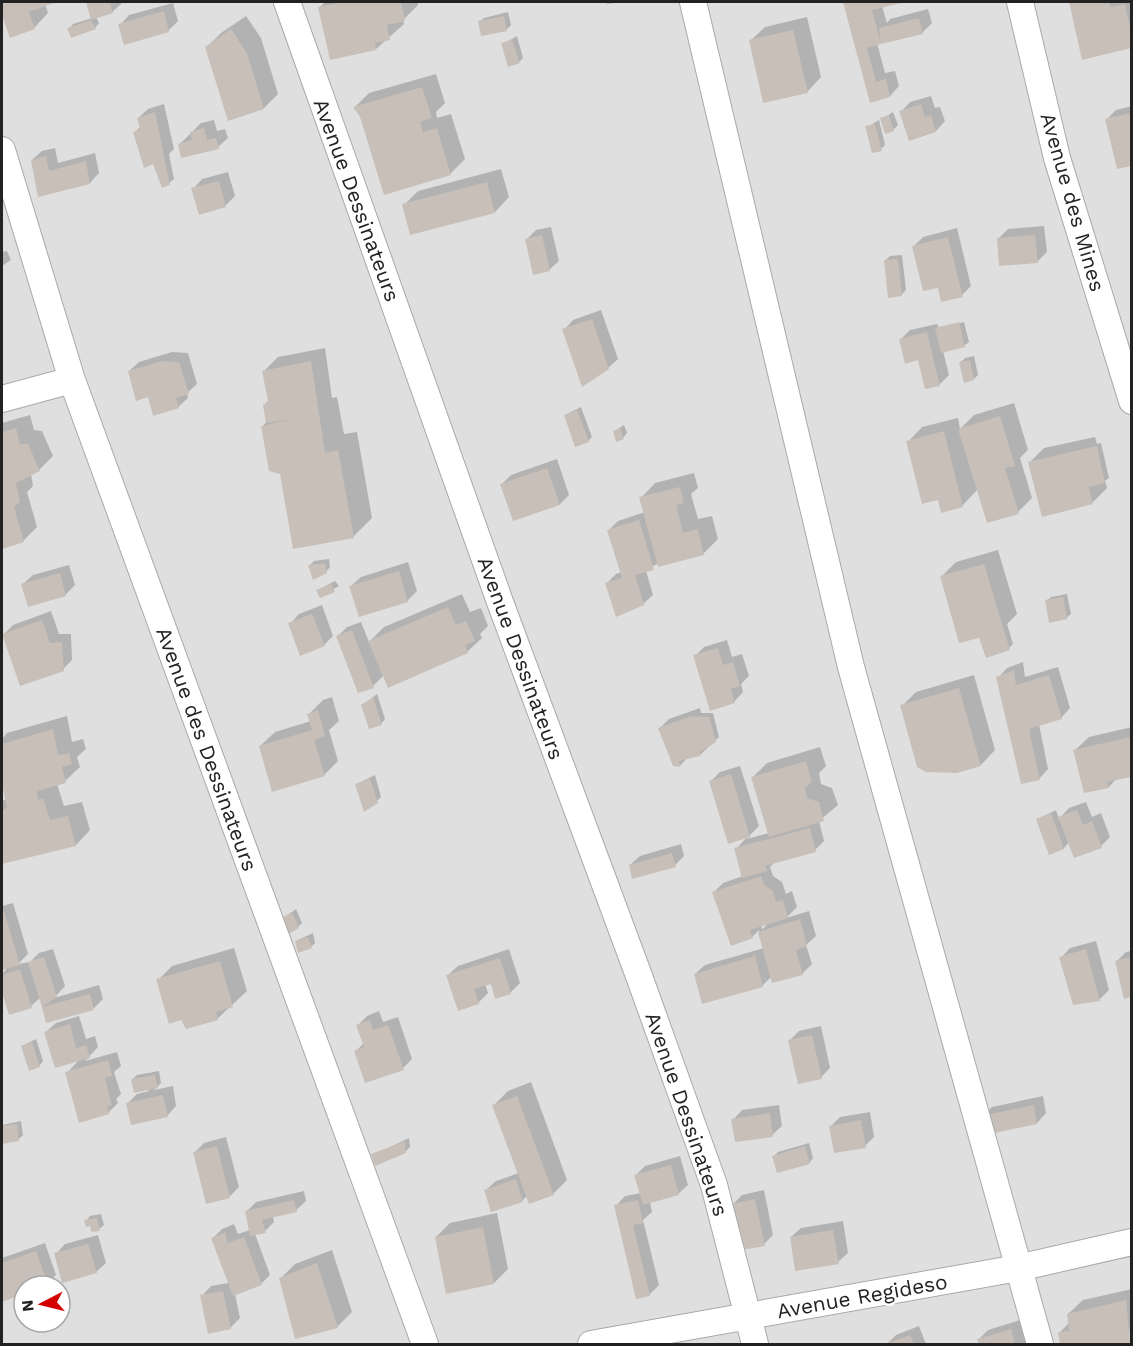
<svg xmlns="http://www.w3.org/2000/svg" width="1133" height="1346" font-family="'Work Sans',sans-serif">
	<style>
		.residential { fill: #e0dfdf; fill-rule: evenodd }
		.shadow { fill: #0003; fill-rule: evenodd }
		.building { fill: #c7bfb8 }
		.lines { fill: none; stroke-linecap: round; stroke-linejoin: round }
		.minor-casing { stroke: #a9a9a9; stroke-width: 28 }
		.minor { stroke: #fff; stroke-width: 26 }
		.labels { text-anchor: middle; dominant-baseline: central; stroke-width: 5; stroke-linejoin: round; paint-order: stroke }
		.street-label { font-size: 21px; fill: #222; stroke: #fff }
	</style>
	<rect width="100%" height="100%" fill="#f2efe9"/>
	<path class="residential" d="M2 2H1131V1344H2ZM24 1286H60V1322H24Z"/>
	<path class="shadow" d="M2 2H53L45 4 48 13 34 28 11 36 2 10Z
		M87 2H121L122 3 112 12 96 17 99 23 95 28 69 29 73 24 92 18Z
		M325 2H418V5L403 20 404 24 376 49 320 7Z
		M606 2H621L607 4Z
		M844 2H903L882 6 887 23 890 19 928 9 932 23 922 33 877 43 885 73 895 71 899 86 890 96 871 101Z
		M1070 2H1132V47L1083 58Z
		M173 3 178 21 169 30 120 25 129 15Z
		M508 12 511 25 506 30 479 22 484 18Z
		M246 16 261 38 278 94 264 108 229 119 207 47 221 33Z
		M807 17 821 77 807 92 750 41 765 27Z
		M517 36 523 58 519 62 503 44Z
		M436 74 445 103 436 112 437 118 451 114 465 159 451 173 385 194 361 116 355 107 369 93Z
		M931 96 935 108 940 107 945 121 936 131 901 112 910 102Z
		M164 104 174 149 169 154 174 179 169 183 135 132 141 126 138 118 148 109Z
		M1132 106V164L1118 167 1107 119 1116 110Z
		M893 112 898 125 893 130 882 119Z
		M214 120 217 131 225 129 228 138 218 147 180 144 201 123Z
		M879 120 885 145 881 149 867 127Z
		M55 148 58 163 95 153 99 173 90 183 40 195 32 160 42 151Z
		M501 169 509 197 495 212 404 205 418 191Z
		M228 172 235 196 225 206 193 189 202 179Z
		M1044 226 1047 252 1037 262 999 238 1008 229Z
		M551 227 559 261 549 270 526 240 536 230Z
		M957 228 971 286 962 295 914 246 923 237Z
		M7 251 11 260 2 266V252Z
		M902 255 906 290 901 295 886 260 890 256Z
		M601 310 618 359 608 368 564 330 573 320Z
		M964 322 969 342 964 346 943 351 949 375 940 384 901 339 910 330 937 324 940 329Z
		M325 348 332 398 337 397 344 434 357 432 372 518 353 537 281 473 263 426 267 421 270 400 264 371 278 357Z
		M172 352 188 353 197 384 187 393 188 398 178 407 129 371 139 362Z
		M974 356 978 375 974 379 961 362 965 358Z
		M1014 403 1028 450 1020 458 1032 498 1018 512 978 489 962 506 939 498 908 442 922 427 958 418 960 429 974 415Z
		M581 407 592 437 588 441 565 415Z
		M30 415 34 430 42 431 53 456 39 470 31 474 33 486 27 492 37 527 23 541 2 547V423Z
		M624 425 627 433 623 438 615 431Z
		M1095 437 1097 444 1101 443 1109 478 1105 481 1107 488 1093 502 1030 462 1044 448Z
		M557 459 569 495 560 504 502 484 511 475Z
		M694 473 698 488 691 494 698 519 712 516 718 539 703 554 658 563 646 571 653 595 643 604 607 583 616 574 622 572 609 530 618 521 645 512 641 498 655 483Z
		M998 550 1017 614 1007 624 1013 644 1009 648 981 639 942 576 956 562Z
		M329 559 330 567 326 572 310 565 314 561Z
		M408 562 417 591 407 601 351 586 361 577Z
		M69 565 75 585 65 595 23 584 33 575Z
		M335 581 339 586 321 596 318 590Z
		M462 594 470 612 481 608 488 626 480 634 482 638 467 652 384 675 373 686 338 636 347 627 361 622 369 642 384 627Z
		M1067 594 1071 614 1066 618 1046 601 1051 597Z
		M322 605 333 636 324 645 290 624 299 614Z
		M51 611 59 634H71L72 660 63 669 4 634 13 625Z
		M727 640 732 657 742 654 749 676 741 684 743 692 734 702 695 656 704 647Z
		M1023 662 1025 677 1058 667 1070 708 1061 718 1039 724 1048 769 1039 779 998 678 1007 668Z
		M974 675 995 750 981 765 902 706 916 692Z
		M377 694 385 719 381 724 363 705Z
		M332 697 339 721 329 730 338 761 324 775 260 746 275 732 311 721 309 714 323 700Z
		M700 708 701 713H713L719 737 700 755 688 757 680 766 660 728 669 719Z
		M67 716 72 742 83 739 86 749 77 757 80 767 65 781 57 784 64 806 82 802 90 830 76 845 3 862 2 801 7 799 2 779V739L7 733Z
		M1132 727V775L1117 778 1109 787 1085 791 1074 751 1089 737Z
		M820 747 826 766 819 773 821 784 832 788 838 805 819 821 824 841 815 850 776 861 770 867 773 876 782 882 786 894 792 891 797 907 786 918 809 911 816 936 806 945 812 964 802 974 772 976 762 986 695 974 705 965 764 948 759 930 752 937 714 892 723 883 743 876 736 849 748 836 710 782 720 772 740 766 759 826 746 839 769 833 753 777 767 763ZM769 922 764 928 762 929 761 925Z
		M375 775 381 797 377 801 357 784Z
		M1086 802 1092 817 1101 813 1110 837 1101 846 1069 842 1064 848 1050 853 1038 819 1056 810 1059 819 1069 808Z
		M681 844 684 856 675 865H630L640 856Z
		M13 903 28 954 18 964 30 962 39 953 53 949 65 986 54 998 99 985 103 999 93 1009 47 1021 40 998 31 1006 10 1013 2 987V974L9 966 2 968V906Z
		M296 909 302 923 298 927 282 919Z
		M313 933 315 943 311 947 296 941Z
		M1096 941 1109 990 1099 1000 1061 958 1070 948Z
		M234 948 247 991 217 1019 158 980 172 966Z
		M509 949 520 983 510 993 492 982 485 984 488 993 478 1003 448 975 458 966Z
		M1132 951V995L1125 997 1116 962 1126 952Z
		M379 1011 383 1022 398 1017 412 1059 403 1068 356 1051 364 1043 358 1025 367 1016Z
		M79 1016 86 1039 95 1036 98 1047 85 1061 117 1052 121 1066 114 1072 121 1094 116 1099 118 1103 108 1113 67 1073 80 1059 46 1032 56 1023Z
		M821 1026 830 1068 821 1077 789 1041 799 1031Z
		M36 1039 43 1061 39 1066 22 1046Z
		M159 1071 161 1083 154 1090 173 1086 176 1106 167 1116 128 1103 137 1094 149 1091 133 1079 137 1075Z
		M531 1082 567 1180 553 1194 527 1196 522 1201 486 1190 496 1181 519 1173 494 1105 508 1091Z
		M1043 1096 1046 1113 1037 1123 983 1116 992 1107Z
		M779 1105 782 1126 772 1135 733 1120 742 1110Z
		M870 1112 874 1137 865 1146 831 1126 840 1117Z
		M21 1121 23 1135 18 1140 3 1142 2 1125Z
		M226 1137 239 1187 230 1196 207 1202 195 1152 204 1143Z
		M409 1138 410 1147 405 1152 373 1155Z
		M809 1143 813 1158 809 1163 773 1157 778 1152Z
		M680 1156 688 1185 678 1194 650 1202 652 1212 643 1220 659 1285 649 1295 616 1206 625 1196 641 1193 636 1175 645 1166Z
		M764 1190 773 1235 764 1244 733 1204 742 1195Z
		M304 1191 306 1201 296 1210 273 1216 274 1222 265 1231 255 1234 270 1275 261 1284 235 1294 240 1318 230 1328 202 1296 211 1286 229 1283 212 1239 222 1229 234 1224 238 1234 250 1230 246 1212 256 1202Z
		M497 1213 508 1269 494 1283 436 1237 450 1223Z
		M101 1214 104 1225 99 1229 86 1221 90 1216Z
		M843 1221 848 1253 838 1262 791 1237 801 1228Z
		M98 1235 106 1263 96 1272 56 1254 65 1244Z
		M45 1243 56 1275 47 1284 24 1286V1292L3 1300 2 1258Z
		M332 1250 352 1312 337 1327 281 1278 295 1264Z
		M1132 1289 1129 1343 1061 1344 1060 1332 1069 1323 1068 1314 1083 1300Z
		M1020 1320 1027 1344H981L979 1339 988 1330Z
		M919 1326 926 1344H887L896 1335Z"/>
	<path class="building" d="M2 2H56L29 12 35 29 10 38 2 15Z
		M86 2H110L113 13 91 20Z
		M342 2H401L405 21 387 25 390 40 375 43 376 50 330 60 318 7Z
		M843 2H905L872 10 881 44 867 48 876 82 886 79 890 97 870 103Z
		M1069 2H1109L1111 7 1125 4 1131 33V48L1082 60Z
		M164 11 169 32 124 45 118 24Z
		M504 16 507 31 481 36 478 21Z
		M919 18 923 34 881 44 879 28Z
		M91 20 96 29 71 38 67 28Z
		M231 29 247 53 264 109 228 121 205 47Z
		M793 30 808 93 763 103 749 40Z
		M512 40 520 63 508 67 501 43Z
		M422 87 432 118 420 122 423 132 437 128 451 175 384 195 360 117 353 107Z
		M921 104 925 117 931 115 936 132 909 141 899 111Z
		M155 112 170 185 162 188 153 164 144 168 133 132 140 129 137 118Z
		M1131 113V166L1117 169 1105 119Z
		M889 115 894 131 885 134 880 118Z
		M875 124 882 151 872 153 865 126Z
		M204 128 207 140 216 138 219 149 181 158 178 144 192 140 190 132Z
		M46 156 49 171 86 161 90 184 38 197 31 160Z
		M219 181 226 207 199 215 191 188Z
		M487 182 495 213 410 235 402 204Z
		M542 235 550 271 533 275 525 239Z
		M1035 235 1038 263 999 266 997 238Z
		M948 237 963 297 941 302 938 288 923 291 912 246Z
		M898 259 902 296 888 298 884 260Z
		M592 319 609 369 582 387 562 329Z
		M959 322 965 347 941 353 935 328Z
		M927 332 940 386 925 389 918 360 905 364 899 339Z
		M970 360 974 380 964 383 959 362Z
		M162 361 179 362 189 394 176 398 179 408 153 416 148 397 136 401 128 371Z
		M311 361 325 453 338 450 354 538 293 549 280 474 269 471 261 426 288 420 266 423 263 405 268 401 262 371Z
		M577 410 589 442 575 447 564 415Z
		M1000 416 1015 466 1005 468 1019 514 987 523 958 429Z
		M16 428 20 444H28L40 471 16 483 20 502 14 507 24 542 2 549V432Z
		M620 428 624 439 616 442 613 431Z
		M944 431 963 507 941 513 938 500 922 504 906 441Z
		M1097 446 1105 483 1089 487 1093 504 1042 517 1028 462Z
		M547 468 560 505 513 521 500 484Z
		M680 487 684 503 676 505 683 533 698 529 704 555 658 567 639 497Z
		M639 520 654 570 635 575 644 605 616 617 605 583 622 578 607 530Z
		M325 563 327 573 313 580 308 565Z
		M984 564 1010 650 986 658 979 638 959 643 940 576Z
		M399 571 408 602 359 617 349 586Z
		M60 573 66 596 28 607 21 584Z
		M331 584 335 592 320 598 316 590Z
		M1063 597 1067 619 1049 623 1045 600Z
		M448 607 456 625 466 621 475 641 465 645 468 653 388 688 368 641Z
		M312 614 325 646 300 656 288 623Z
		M42 620 50 643 62 642 64 671 20 686 2 634Z
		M352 630 374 688 358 693 336 636Z
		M718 648 723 665 733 662 740 686 731 689 735 703 710 711 693 655Z
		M1014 670 1016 685 1049 675 1062 719 1029 729 1040 780 1021 784 996 677Z
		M959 688 981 766 957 773 926 772 917 767 900 705Z
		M373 697 382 725 369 729 361 705Z
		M318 710 325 736 314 740 325 776 272 792 259 746 312 730 307 714Z
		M691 716 709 717 716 742 700 752V756L679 761 680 767 673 766 658 728Z
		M53 729 58 755 69 753 72 764 62 767 66 783 37 791 38 800 43 798 50 820 68 816 76 846 2 864V810L7 808 2 784V744Z
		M1131 737V777L1107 782 1109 788 1084 793 1073 750Z
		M806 761 812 782 805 788 807 798 819 802 824 821 769 837 751 777Z
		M731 774 750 837 728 844 709 781Z
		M370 779 378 803 364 812 355 784Z
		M1077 810 1083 825 1092 821 1102 848 1074 858 1058 817Z
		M1051 813 1064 849 1049 855 1036 819Z
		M810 828 816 852 765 866 768 871 742 878 734 848Z
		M672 853 676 867 632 879 629 865Z
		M761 876 764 885 773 891 776 902 783 900 788 918 750 930 753 938 731 946 712 892Z
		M4 911 20 965 2 970V912Z
		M292 912 299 928 287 935 280 919Z
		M800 919 807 946 796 950 803 975 772 983 758 932Z
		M308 937 312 948 298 953 295 941Z
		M1086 949 1100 1001 1073 1005 1059 957Z
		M755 956 763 987 702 1004 694 974Z
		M44 957 57 997 42 1007 28 962Z
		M1131 957V997L1124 999 1115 961Z
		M500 958 511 994 495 999 491 984 474 989 479 1004 458 1011 446 975Z
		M220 961 233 1007 216 1012 218 1020 186 1029 181 1020 169 1024 156 979Z
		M20 969 32 1008 9 1015 2 992V975Z
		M90 994 94 1010 46 1023 42 1007Z
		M370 1020 373 1030 388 1025 404 1070 365 1083 354 1051 364 1047 356 1025Z
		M70 1024 76 1048 86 1045 90 1058 55 1068 44 1032Z
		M812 1035 822 1079 798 1084 788 1040Z
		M32 1042 40 1067 29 1071 21 1046Z
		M108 1060 112 1076 105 1078 112 1105 107 1107 109 1114 79 1123 65 1072Z
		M155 1075 158 1088 134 1093 131 1079Z
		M163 1095 168 1117 131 1125 126 1103Z
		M517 1096 554 1195 529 1204 492 1105Z
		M1034 1105 1037 1124 985 1135 981 1116Z
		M770 1113 773 1137 735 1142 731 1119Z
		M861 1120 866 1148 834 1153 829 1126Z
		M17 1124 19 1141 2 1144V1126Z
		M405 1141 406 1153 375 1166 371 1154Z
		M217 1146 230 1198 206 1204 193 1152Z
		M805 1146 810 1164 777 1173 772 1156Z
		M671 1165 679 1195 643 1205 634 1175Z
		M516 1179 523 1202 491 1212 484 1190Z
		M755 1199 765 1246 741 1250 731 1204Z
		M294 1200 297 1212 262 1220 266 1233 250 1236 245 1211Z
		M638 1200 643 1223 633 1225 650 1296 636 1299 614 1205Z
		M97 1218 100 1231 91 1232 90 1226 86 1227 84 1220Z
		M483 1227 494 1284 446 1294 435 1237Z
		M833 1230 839 1264 795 1271 790 1237Z
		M225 1233 228 1243 244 1237 262 1285 233 1296 211 1238Z
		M88 1244 97 1273 62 1283 54 1253Z
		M36 1251 48 1285 24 1286V1294L2 1302V1263Z
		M317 1263 338 1328 295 1339 279 1278Z
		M223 1291 231 1329 208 1334 200 1295Z
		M1126 1300 1130 1344H1060L1058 1332 1069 1331 1067 1314Z
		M1011 1329 1015 1344H979L977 1339Z
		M910 1335 914 1344H885Z"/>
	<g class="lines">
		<g class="minor-casing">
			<path id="minor" d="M287 2 500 602 639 976 714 1185 755 1344
				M693 2 851 667 1040 1344
				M1020 2 1057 158 1132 401
				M2 150 72 380 425 1344
				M2 399 72 380
				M591 1344 1018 1268 1132 1242"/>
		</g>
		<use href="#minor" class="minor"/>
	</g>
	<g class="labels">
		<g class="street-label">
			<text transform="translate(357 200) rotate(70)">Avenue Dessinateurs</text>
			<text transform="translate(1073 202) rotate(74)">Avenue des Mines</text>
			<text transform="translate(521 658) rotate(70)">Avenue Dessinateurs</text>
			<text transform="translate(207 749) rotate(70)">Avenue des Dessinateurs</text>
			<text transform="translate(687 1114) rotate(71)">Avenue Dessinateurs</text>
			<text transform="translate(862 1296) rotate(-10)">Avenue Regideso</text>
		</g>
	</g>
	<rect width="1133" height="1346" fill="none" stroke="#222222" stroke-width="6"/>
	<g transform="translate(42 1304) rotate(263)"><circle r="28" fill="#ffffff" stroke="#a7a7a7" stroke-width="1.5"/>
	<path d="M0-4.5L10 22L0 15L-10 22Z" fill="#d40000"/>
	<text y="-9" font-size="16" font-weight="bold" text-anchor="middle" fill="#222222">N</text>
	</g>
</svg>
